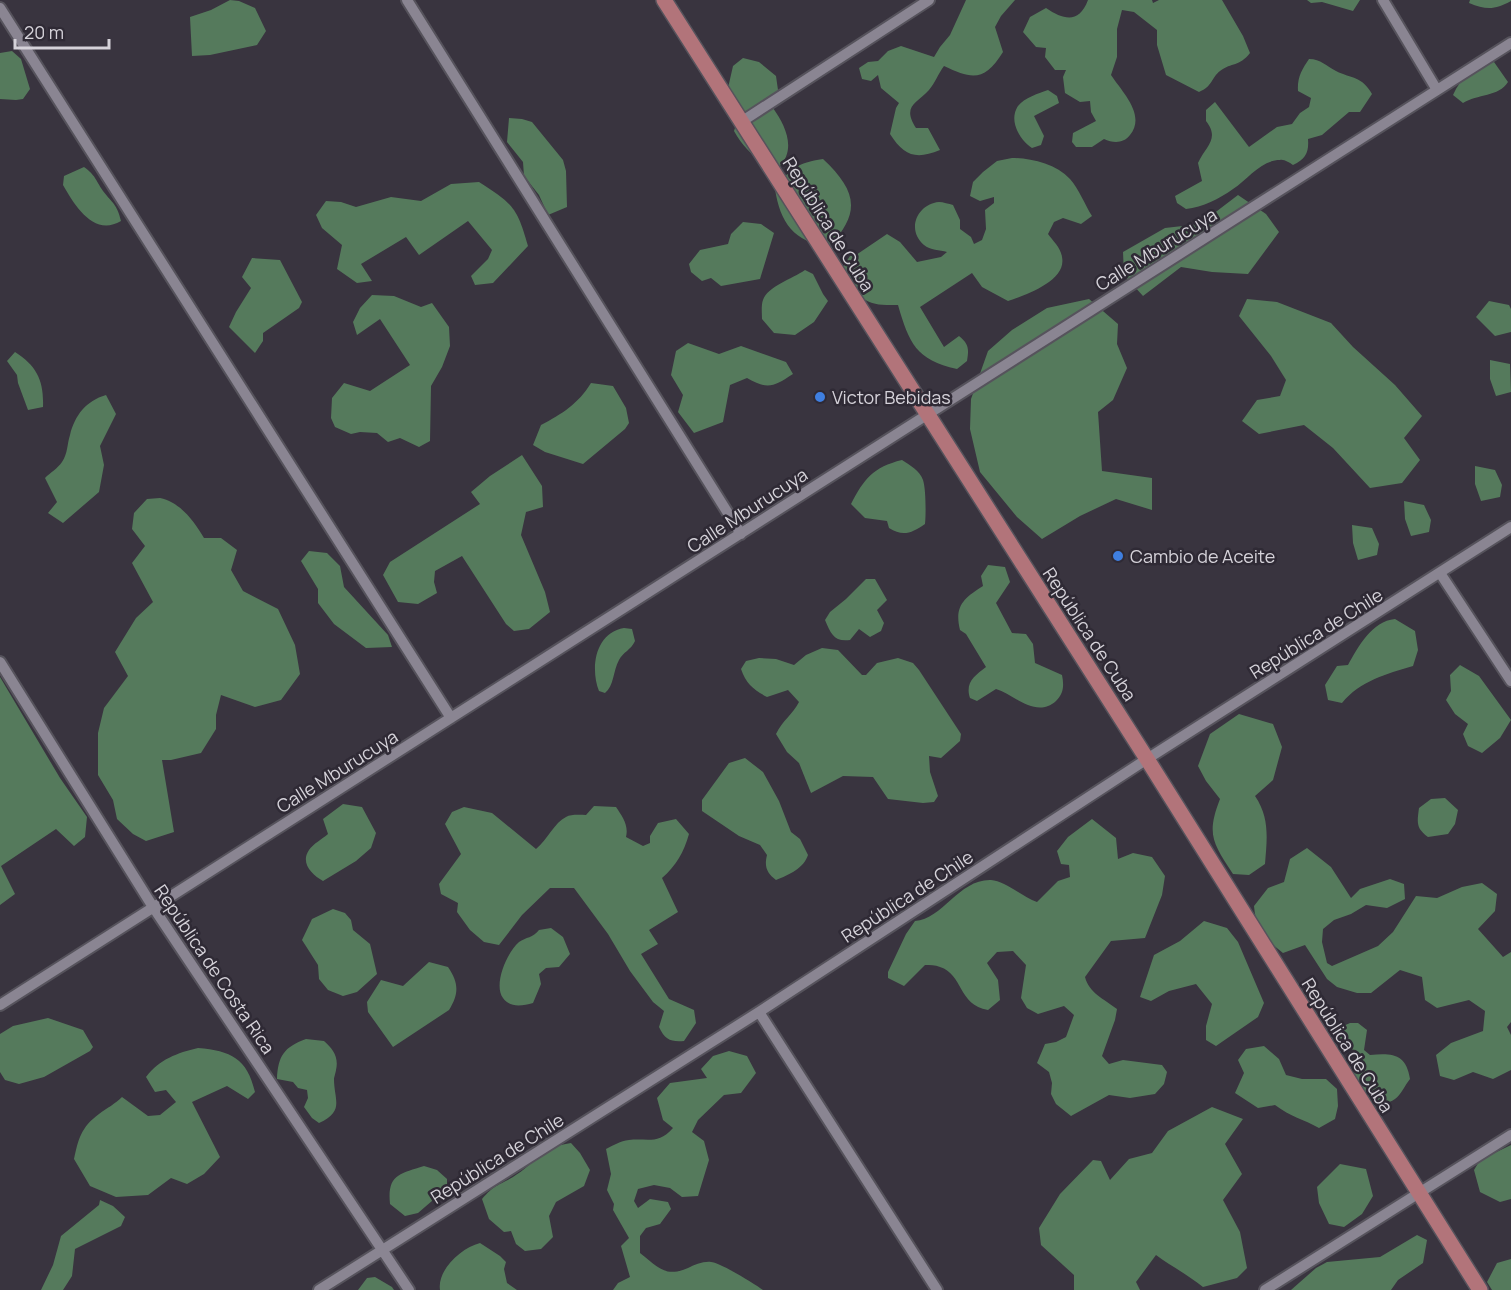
<svg xmlns="http://www.w3.org/2000/svg" width="1511" height="1290" font-family="Manrope,sans-serif">
	<style>
		.forest { fill: #557a5c }
		.lines { fill: none; stroke-linecap: round; stroke-linejoin: round }
		.minor-casing { stroke: #56535c; stroke-width: 14 }
		.major-casing { stroke: #56535c; stroke-width: 18 }
		.minor { stroke: #8a8592; stroke-width: 10 }
		.major { stroke: #b2747a; stroke-width: 15 }
		.shop-dot { fill: #3f7fe0; stroke: #2f2a35; stroke-width: 2 }
		.labels { text-anchor: middle; dominant-baseline: central; stroke-width: 5; stroke-linejoin: round; paint-order: stroke }
		.street-label { font-size: 18px; fill: #d5d2d9; stroke: #2f2a35 }
		.poi-label { font-size: 18px; fill: #d5d2d9; stroke: #2f2a35; text-anchor: start }
	</style>
	<rect width="100%" height="100%" fill="#39343f"/>
	<path class="forest" d="M230 0 239 1 255 8 266 31 257 45 210 55 192 56 190 17 211 10Z
		M966 0H1015L1001 16 995 27 1003 52C985 81 973 80 944 66 938 74 935 83 929 90 916 104 902 106 916 128H928L940 150C916 160 904 156 890 134L896 108 899 103 881 88 878 75 871 81 862 79 859 68 868 62 878 61 888 51 901 46 934 57 940 47 950 35Z
		M1088 0H1152L1153 3 1159 0H1222L1243 36 1250 53C1239 67 1232 62 1220 71 1211 78 1213 86 1199 92L1166 75 1157 45V30L1134 12 1122 10 1117 29V57L1111 75C1123 93 1146 115 1130 135 1123 144 1113 143 1104 139L1092 147H1076L1072 142 1073 133 1096 121 1091 112 1090 101 1080 102 1065 93 1063 77 1066 70H1055L1045 57 1046 48 1036 47 1023 32 1030 17 1046 8C1064 20 1079 24 1088 0Z
		M1307 0H1360L1353 11 1322 2 1311 3Z
		M1470 0H1511V1C1495 10 1486 10 1469 3Z
		M12 51 21 59 30 89 23 99 16 100 0 99V53Z
		M743 58 759 62 776 76 778 90 773 108C785 125 797 149 779 167 757 162 745 150 734 131L741 109 728 88 733 66Z
		M1309 59C1321 59 1326 66 1336 71 1352 79 1362 76 1372 94L1360 112H1349L1322 135 1308 139C1309 152 1306 159 1293 165 1290 163 1284 159 1280 160 1261 160 1248 179 1233 189 1219 199 1203 207 1186 209L1177 203 1175 196 1202 181 1198 163C1206 146 1220 139 1206 121V110L1215 102 1249 147 1277 127 1292 124 1300 113 1309 107 1311 98 1298 91C1297 78 1302 69 1309 59Z
		M1494 62 1508 82C1499 97 1477 94 1463 103L1453 95C1461 77 1475 65 1494 62Z
		M1048 90 1057 96 1059 103 1034 116 1044 136 1041 145 1032 148C1020 140 1008 121 1018 106 1024 98 1039 93 1048 90Z
		M509 118 522 119 532 122 563 160 566 171 567 207 548 215 539 195 524 176 523 162 507 142Z
		M1012 158C1031 158 1056 164 1070 179 1079 189 1085 205 1092 216L1081 224 1063 218 1054 222 1048 234C1053 241 1061 248 1062 257 1067 281 1025 295 1008 301L982 287 972 273 920 307 944 347 959 336C969 344 969 349 967 361L957 369C916 360 909 343 898 305 866 306 863 301 843 277L844 265 850 256 856 255 887 234 900 242 917 262 941 257 947 252C940 250 930 250 924 245 906 230 917 204 939 202 943 202 949 204 953 205L960 220V229L971 237 974 244 982 240 986 229 985 210 994 203V197L980 201 970 196 973 182 983 172 997 161Z
		M823 159C855 189 863 212 829 246 794 243 780 222 775 189 791 168 797 163 823 159Z
		M84 167C96 176 95 179 103 191 113 204 117 204 121 221 94 237 75 206 63 185L64 176Z
		M479 182C513 204 517 207 528 246L493 283 475 285 471 276 488 259 492 250 468 221 419 255 406 237 361 264 372 281 357 283 337 269 342 245 322 228 316 215 326 201 341 202 356 207 391 197 421 201 451 184Z
		M1238 195 1266 214 1279 232 1248 274 1212 272 1181 267 1143 296 1124 275 1123 252 1165 228 1200 224Z
		M743 222 761 224 774 233 760 279 721 286 711 278 702 281 691 272 689 264 700 250 728 244 731 234Z
		M252 258 280 260 302 302 299 308 263 333V341L255 353 229 327 236 312 251 288 242 277Z
		M805 270 813 274 823 294 828 301 814 322 795 335 774 333 762 319C762 314 761 305 763 300 768 286 792 279 805 270Z
		M372 295 394 296 421 307 432 303 449 327 450 346 442 367 431 386 430 441 419 447 400 438 388 442 377 433 360 432 351 434 335 427 331 418 332 398 344 383 370 391 410 365 380 319 357 335 353 322 360 308Z
		M1089 299 1118 324 1117 344 1127 368 1113 400 1098 412 1102 471 1152 478V510L1116 499 1080 516 1042 539 1017 517 980 472 970 429 971 399 988 351 1012 330 1047 308Z
		M1247 299 1277 302 1331 323 1353 347 1395 385 1422 416 1404 438 1420 460 1402 483 1370 488 1333 448 1304 425 1259 434 1242 421 1257 400 1280 396 1286 380 1271 356 1239 316Z
		M1489 301 1509 305 1511 309V332L1495 336 1476 317Z
		M688 343 719 354 741 346 786 362 793 374C773 387 768 390 747 378L730 385 723 422 694 433 678 412 683 395 671 375 676 351Z
		M15 352C37 366 44 381 43 407L28 410 18 383 17 375 7 361Z
		M1490 360 1510 364 1511 392 1496 396 1490 379Z
		M591 383 613 386 626 408 629 423 625 429 583 464 545 452 533 445 541 425C562 414 578 404 591 383Z
		M106 395 116 414 100 446 104 465 99 492 63 523 48 513 57 502 45 478C50 473 58 468 62 462 68 453 67 444 70 435 75 415 86 401 106 395Z
		M522 455 542 486 543 507 526 512 521 535 545 592 550 612 529 629 514 631 506 624 462 556 435 571 434 582 437 593 418 604 398 602 383 575 390 562 480 504 471 492 490 476Z
		M902 460C910 465 920 471 923 480 926 489 926 515 925 524 912 533 903 537 889 528L887 521 865 518 851 504C864 479 873 467 902 460Z
		M1475 466 1495 470 1502 485 1500 497 1481 501 1475 484Z
		M160 498C180 502 194 521 204 538H221L237 550 231 570 243 591 278 609 295 645 300 674 281 700 255 707 221 695 216 715V729L201 753 171 760H162L174 832 146 841 133 834 117 819 113 800 98 775V733L104 708 128 676 115 652 136 618 153 602 132 563 145 546 132 529 134 513 147 499Z
		M1404 501 1424 505 1431 520 1429 532 1411 536 1405 519Z
		M1352 525 1372 528 1379 544 1377 555 1358 560 1353 543Z
		M309 551 327 553 340 566 344 587 388 635 392 647 366 648 334 624 318 603V589L301 561Z
		M988 565 1005 567 1010 582 996 603 1012 633 1026 634 1033 644 1035 663 1062 675C1064 685 1064 693 1056 701 1036 719 1015 695 996 689L977 701 970 698C965 683 974 676 986 667L966 634 960 630C954 606 964 598 983 586L981 576Z
		M866 579H875L887 600 877 610 884 623 881 631 870 637 859 629 850 640C834 642 831 634 825 620L830 612 846 599Z
		M1395 619 1415 631 1418 650 1413 666C1386 674 1360 681 1342 703L1328 700 1325 685 1337 666 1348 665C1358 647 1372 621 1395 619Z
		M624 628 632 629 635 641C631 650 623 652 619 660 613 671 614 686 605 693L599 691C590 668 595 633 624 628Z
		M822 648 838 650 862 675H866L877 663 898 658 913 663 919 670 961 734 960 741 941 758 929 756 930 772 938 796 934 802 923 803 888 799 873 777 843 776 811 793 799 763 787 752 776 734C782 721 793 714 799 702L788 690 767 697C754 690 746 684 741 669L746 661 759 658 776 659 794 665 806 655Z
		M1460 665 1479 676 1511 720 1500 738 1482 753 1468 746 1463 734 1468 724 1455 714 1446 700 1451 691 1450 675Z
		M0 677 60 778 87 817 85 837 74 846 56 829 1 866 15 894 0 905Z
		M1239 714 1273 724 1282 747 1273 780 1255 796C1270 818 1267 839 1265 864L1249 875 1233 874C1213 843 1206 835 1220 799L1206 781 1198 766 1210 734Z
		M745 758 763 772 779 801 791 832 800 839 808 855C804 868 789 875 776 880 767 873 764 867 767 855L760 845 739 836 702 811V800L729 763Z
		M1445 798 1458 810 1455 824 1448 834 1428 837C1416 828 1417 823 1419 808L1431 799Z
		M343 804 362 807 376 833 371 848 356 861 323 881C312 875 300 863 309 850 313 844 322 839 328 834L323 819Z
		M594 806 616 807C622 816 629 825 626 837L643 846 650 843V836L658 823 676 819 689 834C684 852 676 866 662 878L678 912 649 930 658 944 641 954 669 999 694 1010 696 1023 684 1041C671 1042 665 1040 659 1027L664 1011 653 1002 630 971 608 934 574 888H550L522 915 499 945 484 942 470 930 457 912 458 903 441 894 439 884 461 854 445 824 452 812 464 807 492 813 536 849C547 840 555 822 566 817 571 814 580 815 586 815Z
		M1092 819 1116 838 1118 859 1133 853 1152 857 1165 876 1162 895 1145 938 1111 941 1085 977C1089 993 1104 999 1117 1009L1115 1020 1102 1056 1109 1064 1123 1060 1162 1065 1167 1072 1164 1084 1155 1094 1130 1098 1109 1095 1071 1116 1056 1104 1051 1094 1052 1083 1049 1072 1037 1063 1045 1044 1056 1042 1066 1037 1074 1015 1064 1006 1038 1014 1027 1008 1021 998 1026 965 1013 951 997 952 987 963 998 980 1000 1000 988 1010C958 1005 963 974 940 967 935 965 930 965 925 965L904 986 888 978V972L906 934 915 921C943 919 959 879 991 880 1005 881 1023 897 1037 902L1058 881 1070 877 1069 865 1061 864 1057 851 1068 837Z
		M1307 848 1331 867 1351 898 1360 889 1390 879 1404 884 1405 899 1387 908 1366 905 1351 914 1334 920 1323 929 1322 942 1327 963 1332 966 1378 946 1393 932 1416 896 1437 898 1462 887 1482 883 1497 894 1495 911 1478 929 1503 957 1511 952V1022L1507 1027 1511 1035V1070L1493 1079 1473 1072 1454 1080 1440 1076 1436 1055 1451 1043 1483 1031 1485 1011 1469 1000 1437 1008 1425 1000 1422 977 1400 970 1371 993H1357L1337 987 1327 979 1305 945 1283 953C1264 938 1256 930 1254 906L1268 888 1284 882 1290 859Z
		M333 909 345 913 351 920 353 930 370 944 377 974 357 992 343 996 328 990 319 979 318 965 302 940 312 919Z
		M1204 921 1227 928 1238 942 1264 1003 1258 1017 1216 1046 1206 1040V1026L1212 1004 1196 984 1169 991 1151 1001 1140 997 1154 955 1180 941Z
		M551 928 563 937 570 954 559 967 546 968 539 974 541 984 533 1003C522 1006 510 1008 503 998 493 985 507 952 519 942 526 937 533 938 539 930Z
		M429 962 448 967C459 983 459 994 449 1010L393 1047 368 1012 367 1002 381 980 403 986Z
		M48 1018 83 1030 93 1047 90 1051 44 1077 19 1084 5 1080 0 1072V1034L13 1026Z
		M1350 1023H1358L1367 1030 1364 1050 1370 1055C1393 1053 1406 1054 1410 1079 1405 1085 1401 1095 1395 1099 1382 1109 1358 1098 1352 1085 1351 1081 1351 1074 1351 1070L1361 1058 1356 1050C1341 1048 1334 1041 1341 1027Z
		M306 1039 324 1041C333 1049 339 1057 336 1070 336 1071 334 1078 334 1079 334 1100 345 1111 319 1123L312 1118 304 1107 308 1098 307 1090 298 1088 293 1082 277 1079C278 1056 284 1047 306 1039Z
		M1264 1046 1279 1059 1286 1075 1302 1079H1326L1337 1089 1338 1106 1335 1119 1319 1128C1303 1119 1291 1117 1275 1105L1258 1108 1235 1093 1244 1073 1238 1060 1246 1049Z
		M198 1048C231 1051 247 1058 255 1092L248 1099 227 1086 192 1102 220 1157 204 1174 187 1184 171 1178 148 1195 116 1197 90 1186 74 1159C78 1140 81 1127 99 1114 107 1108 115 1104 122 1097L148 1116 160 1115 176 1102 166 1090 155 1092 146 1077C160 1059 177 1053 198 1048Z
		M729 1051 747 1056 756 1073 741 1093 724 1095 698 1120 692 1132 704 1141 709 1160 698 1196 682 1197 670 1188 654 1185 638 1189 634 1201 638 1208 650 1199 668 1202 671 1209 660 1224 646 1228 640 1236V1253C658 1267 665 1278 688 1268 694 1265 704 1261 711 1262 719 1262 755 1284 763 1290H613L618 1283 630 1277 621 1246 629 1238 613 1210 614 1204 607 1190 611 1174 606 1149C614 1145 620 1141 629 1140 648 1138 658 1145 673 1128L663 1120 657 1098 670 1083 707 1078 701 1069 713 1056Z
		M1212 1107 1243 1119 1225 1144 1242 1174 1223 1200 1240 1232 1247 1268 1237 1278 1203 1287C1188 1275 1171 1266 1156 1255L1136 1282 1140 1290H1074V1275L1041 1245 1039 1228 1060 1194 1093 1160 1101 1161 1110 1180 1129 1159 1152 1153 1168 1131Z
		M571 1143 580 1153 590 1170 584 1186 556 1202 549 1216 553 1237 541 1249 525 1251 516 1244 511 1231 504 1232 489 1219 482 1199C495 1184 498 1186 513 1177 536 1163 541 1147 571 1143Z
		M1511 1145V1199L1500 1202 1480 1192 1474 1170 1480 1160Z
		M1340 1164 1366 1169 1373 1196 1362 1214 1344 1227 1329 1224 1319 1203 1317 1187Z
		M424 1166 437 1170 447 1179V1188L418 1213 405 1216 390 1204C387 1175 399 1174 424 1166Z
		M100 1200 113 1206 125 1217 121 1226 75 1249 72 1276 63 1290H41L53 1265 61 1236 99 1205Z
		M1417 1235 1427 1240 1423 1263 1398 1280 1391 1290H1291L1316 1268 1327 1262 1380 1257Z
		M480 1243 500 1256 506 1262 504 1269 507 1283 517 1290H440C437 1270 461 1248 480 1243Z
		M1511 1259V1290H1492L1487 1282 1497 1263Z
		M375 1277 392 1287 394 1290H358L367 1278Z"/>
	<g class="lines">
		<g class="minor-casing">
			<path id="minor" d="M407 0 741 534
				M1383 0 1437 90
				M0 8 451 718
				M741 122 929 0
				M1440 573 1511 681
				M0 662 153 907 409 1290
				M0 1005 1511 43
				M759 1012 937 1290
				M319 1290 759 1012 1147 759 1511 527
				M1265 1290 1511 1135"/>
		</g>
		<g class="major-casing">
			<path id="major" d="M664 0 1147 759 1480 1290"/>
		</g>
		<use href="#minor" class="minor"/>
		<use href="#major" class="major"/>
	</g>
	<g class="shop-dot">
		<circle cx="820" cy="397" r="6"/>
		<circle cx="1118" cy="556" r="6"/>
	</g>
	<g class="labels">
		<g class="street-label">
			<text transform="translate(829 224) rotate(58)">República de Cuba</text>
			<text transform="translate(1156 249) rotate(-32)">Calle Mburucuya</text>
			<text transform="translate(747 510) rotate(-33)">Calle Mburucuya</text>
			<text transform="translate(1316 633) rotate(-32)">República de Chile</text>
			<text transform="translate(1090 634) rotate(57)">República de Cuba</text>
			<text transform="translate(337 771) rotate(-32)">Calle Mburucuya</text>
			<text transform="translate(907 896) rotate(-33)">República de Chile</text>
			<text transform="translate(215 969) rotate(56)">República de Costa Rica</text>
			<text transform="translate(1348 1045) rotate(58)">República de Cuba</text>
			<text transform="translate(497 1158) rotate(-32)">República de Chile</text>
		</g>
		<g class="poi-label">
			<text x="832" y="397">Victor Bebidas</text>
			<text x="1130" y="556">Cambio de Aceite</text>
		</g>
	</g>
	<path d="M15 39v9h94v-9" fill="none" stroke="#d5d2d9" stroke-width="3"/>
	<text x="24" y="39" font-size="18" fill="#d5d2d9" stroke="#2f2a35" stroke-width="4.5" paint-order="stroke">20 m</text>
</svg>
